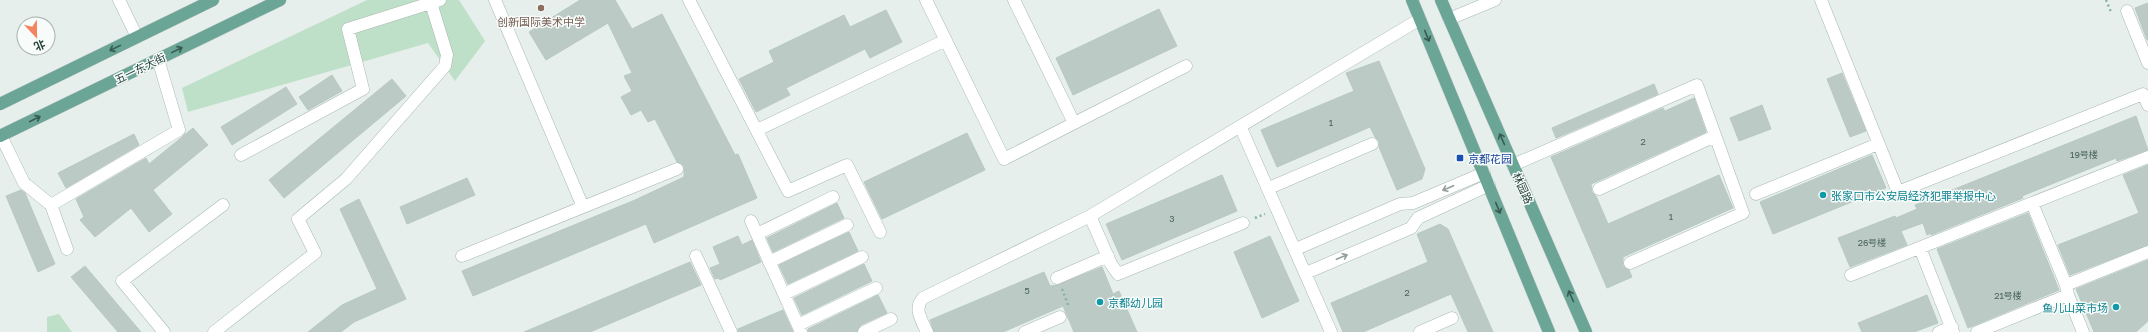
<svg xmlns="http://www.w3.org/2000/svg" width="2148" height="332" font-family="'Golos Text','Noto Sans SC',sans-serif">
	<style>
		.green { fill: #bfe0c8 }
		.building { fill: #bbcac4; stroke: #b8c9c2 }
		.lines { fill: none; stroke-linecap: round; stroke-linejoin: round }
		.minor-casing { stroke: #a8b8b2; stroke-width: 13 }
		.major-casing { stroke: #c2cac8; stroke-width: 13 }
		.path { stroke: #86b3a5; stroke-width: 2.5; stroke-dasharray: 2 3; stroke-linecap: butt }
		.minor { stroke: #fff; stroke-width: 12 }
		.major { stroke: #6aa596; stroke-width: 12 }
		.oneway { stroke: #365b51 }
		.oneway2 { stroke: #92a09c }
		.education-dot { fill: #8d6e63; stroke: #f7fbf9; stroke-width: 1.5 }
		.transit-dot { fill: #1a4fb4; stroke: #f7fbf9; stroke-width: 1.5 }
		.culture-dot { fill: #0f9aa8; stroke: #f7fbf9; stroke-width: 1.5 }
		.labels { text-anchor: middle; dominant-baseline: central; stroke-width: 3; stroke-linejoin: round; paint-order: stroke }
		.number-label { font-size: 9px; fill: #4a645c }
		.education-label { font-size: 11px; fill: #785e54; stroke: #f7fbf9 }
		.street-label { font-size: 11px; fill: #24423a; stroke: #f7fbf9 }
		.transit-label { font-size: 11px; fill: #164399; stroke: #f7fbf9; text-anchor: start }
		.culture-label { font-size: 11px; fill: #0d838f; stroke: #f7fbf9; text-anchor: start }
	</style>
	<rect width="100%" height="100%" fill="#e6efeb"/>
	<path class="green" d="M367 0H459L485 41 455 81 428 43 188 112 182 88Z
		M59 314 72 332H47V317Z"/>
	<path class="building" d="M580 0H615L632 29 662 14 735 155 738 154 757 198 654 243 646 224 473 296 462 271 635 200 684 177V166L677 162 655 119 648 122 641 110 631 115 621 97 632 91 624 76 632 73 608 23 546 60 529 32Z
		M2148 3V40H2147L2135 8Z
		M1159 9 1177 46 1073 95 1056 58Z
		M886 10 902 42 870 58 865 49 786 88 790 95 756 112 739 79 774 62 769 51 844 15 850 27Z
		M1379 61 1425 169 1422 179 1397 190 1379 147V141L1375 137 1370 127 1277 167 1261 130 1354 91 1346 73Z
		M1842 73 1866 131 1850 137 1827 79Z
		M332 75 342 91 308 110 299 97Z
		M392 79 406 96 284 198 269 180Z
		M1654 84 1658 94 1556 138 1552 128Z
		M286 87 297 104 232 145 221 127Z
		M1694 98 1706 132 1591 184 1592 192 1596 196 1608 224 1719 175 1733 208 1623 257V266L1629 270 1632 277 1607 288 1551 157 1663 108 1665 111Z
		M1762 105 1771 129 1739 141 1730 118Z
		M2136 116 2148 150 2117 161 2116 158 2022 196 2023 198 1931 235V233L1927 235 1923 223 1901 231 1907 245 1850 267 1838 238 1895 216 1896 218 1917 209 1915 205Z
		M193 128 208 145 153 190 172 214 149 232 131 208 95 237 80 220 84 217 76 199 146 158 149 164Z
		M967 133 985 170 882 219 864 182Z
		M134 134 139 145 66 188 58 173Z
		M1872 155 1886 188 1773 234 1760 202Z
		M2148 165V245L2070 275 2058 245 2139 213 2123 175Z
		M1222 175 1237 211 1122 260 1106 224Z
		M467 178 475 195 407 224 400 207Z
		M21 190 25 193 55 264 38 272 6 196Z
		M359 199 406 299 354 322 341 332H308L342 305 377 289 340 209Z
		M837 203 844 218 773 252 767 238Z
		M2028 213 2059 290 1968 328 1937 249Z
		M1440 224 1448 229 1493 332H1468L1451 294 1363 332H1343L1331 303 1428 262 1417 234Z
		M849 232 858 251 788 284 779 265Z
		M738 236 742 245 752 240 761 262 720 280 719 278 715 279 710 268 720 264 713 247Z
		M1270 236 1299 301 1262 318 1234 252Z
		M2148 260V321L2136 332H2094L2076 289Z
		M690 262 701 285 590 332H524Z
		M864 264 872 281 802 315 794 298Z
		M85 266 141 332H118L71 277Z
		M1102 267 1113 294 1119 291 1137 332H1074L1063 306 1003 332H934L930 320 1044 272 1050 286 1057 285Z
		M878 295 887 313 861 325 857 332H808V329Z
		M1927 295 1938 323 1914 332H1862L1858 323Z
		M783 310 793 332H738V329Z"/>
	<g class="lines">
		<g class="minor-casing">
			<path id="minor" d="M119 0 137 37
				M495 0 583 207
				M689 0 788 191 847 165 880 232
				M926 0 1004 159 1186 66
				M1014 0 1074 123
				M1821 0 1898 192 2143 94 2148 105
				M2127 11 2148 63
				M1449 19 1495 0
				M1241 128 1331 332
				M757 130 946 40
				M1 136 24 183 51 205 67 249
				M241 155 363 89 348 29 440 0
				M1513 165 1697 85 1743 213 1630 263
				M1269 188 1372 144
				M1599 189 1715 136
				M1756 194 1878 144
				M2032 203 2066 285
				M51 205 179 130 158 59
				M1090 216 1111 264 1118 274 1243 223
				M751 221 801 332
				M757 234 833 197
				M1920 248 1953 332
				M1296 249 1400 204 1413 203 1484 173
				M462 256 677 169
				M696 256 731 332
				M769 262 847 225
				M1306 273 1411 228 1418 218 1489 185
				M1851 275 2148 157
				M1057 278 1108 256
				M784 294 862 257
				M2068 295 2066 285 2148 252
				M798 325 876 288
				M164 332 122 281 223 205
				M214 332 315 253 298 219 346 179 445 66 447 55 431 3
				M864 332 891 319
				M927 332C922 321 913 308 923 298L1090 216 1420 19
				M1025 332 1060 317
				M1420 332 1452 318
				M1939 332 1952 327
				M1977 332 2068 295 2083 332"/>
		</g>
		<g class="major-casing">
			<path id="major" d="M1412 0 1549 332
				M1441 0 1586 332
				M0 104 213 0
				M0 136 280 0"/>
		</g>
		<path class="path" d="M2106 0 2111 12
			M1255 218 1265 214
			M1062 289 1069 307"/>
		<use href="#minor" class="minor"/>
		<use href="#major" class="major"/>
	</g>
	<defs><path id="oneway-shaft" d="M-6 0H5M1.5-3L5.5 0L1.5 3" fill="none" stroke-width="1.6" stroke-linecap="round" stroke-linejoin="round"/></defs>
	<g class="oneway">
		<use href="#oneway-shaft" transform="translate(1427 36) rotate(68)"/>
		<use href="#oneway-shaft" transform="translate(115 48) rotate(154)"/>
		<use href="#oneway-shaft" transform="translate(177 50) rotate(-26)"/>
		<use href="#oneway-shaft" transform="translate(35 119) rotate(-26)"/>
		<use href="#oneway-shaft" transform="translate(1502 139) rotate(-114)"/>
		<use href="#oneway-shaft" transform="translate(1498 208) rotate(68)"/>
		<use href="#oneway-shaft" transform="translate(1571 296) rotate(-114)"/>
	</g>
	<g class="oneway2">
		<use href="#oneway-shaft" transform="translate(1448 188) rotate(157)"/>
		<use href="#oneway-shaft" transform="translate(1342 257) rotate(-23)"/>
	</g>
	<circle class="education-dot" cx="541" cy="8" r="4"/>
	<rect class="transit-dot" x="1456" y="154" width="8" height="8" rx="2"/>
	<g class="culture-dot">
		<circle cx="1823" cy="195" r="4"/>
		<circle cx="1100" cy="302" r="4"/>
		<circle cx="2116" cy="307" r="4"/>
	</g>
	<g class="labels">
		<g class="number-label">
			<text x="1331" y="122">1</text>
			<text x="1643" y="141">2</text>
			<text x="2084" y="154">19号楼</text>
			<text x="1671" y="216">1</text>
			<text x="1172" y="218">3</text>
			<text x="1872" y="242">26号楼</text>
			<text x="1027" y="290">5</text>
			<text x="1407" y="292">2</text>
			<text x="2008" y="295">21号楼</text>
		</g>
		<g class="education-label">
			<text x="541" y="21">创新国际美术中学</text>
		</g>
		<g class="street-label">
			<text transform="translate(140 68) rotate(-26)">五一东大街</text>
			<text transform="translate(1523 188) rotate(66)">林园路</text>
		</g>
		<g class="transit-label">
			<text x="1468" y="158">京都花园</text>
		</g>
		<g class="culture-label">
			<text x="1831" y="195">张家口市公安局经济犯罪举报中心</text>
			<text x="1108" y="302">京都幼儿园</text>
			<text x="2108" y="307" text-anchor="end">鱼儿山菜市场</text>
		</g>
	</g>
	<g transform="translate(36 36) rotate(158)"><circle r="19" fill="#f7fbf9" stroke="#a3b1ad"/>
	<path d="M0-3L7 15L0 10L-7 15Z" fill="#f4845f"/>
	<text y="-6" font-size="11" font-weight="bold" text-anchor="middle" fill="#24423a">北</text>
	</g>
</svg>
